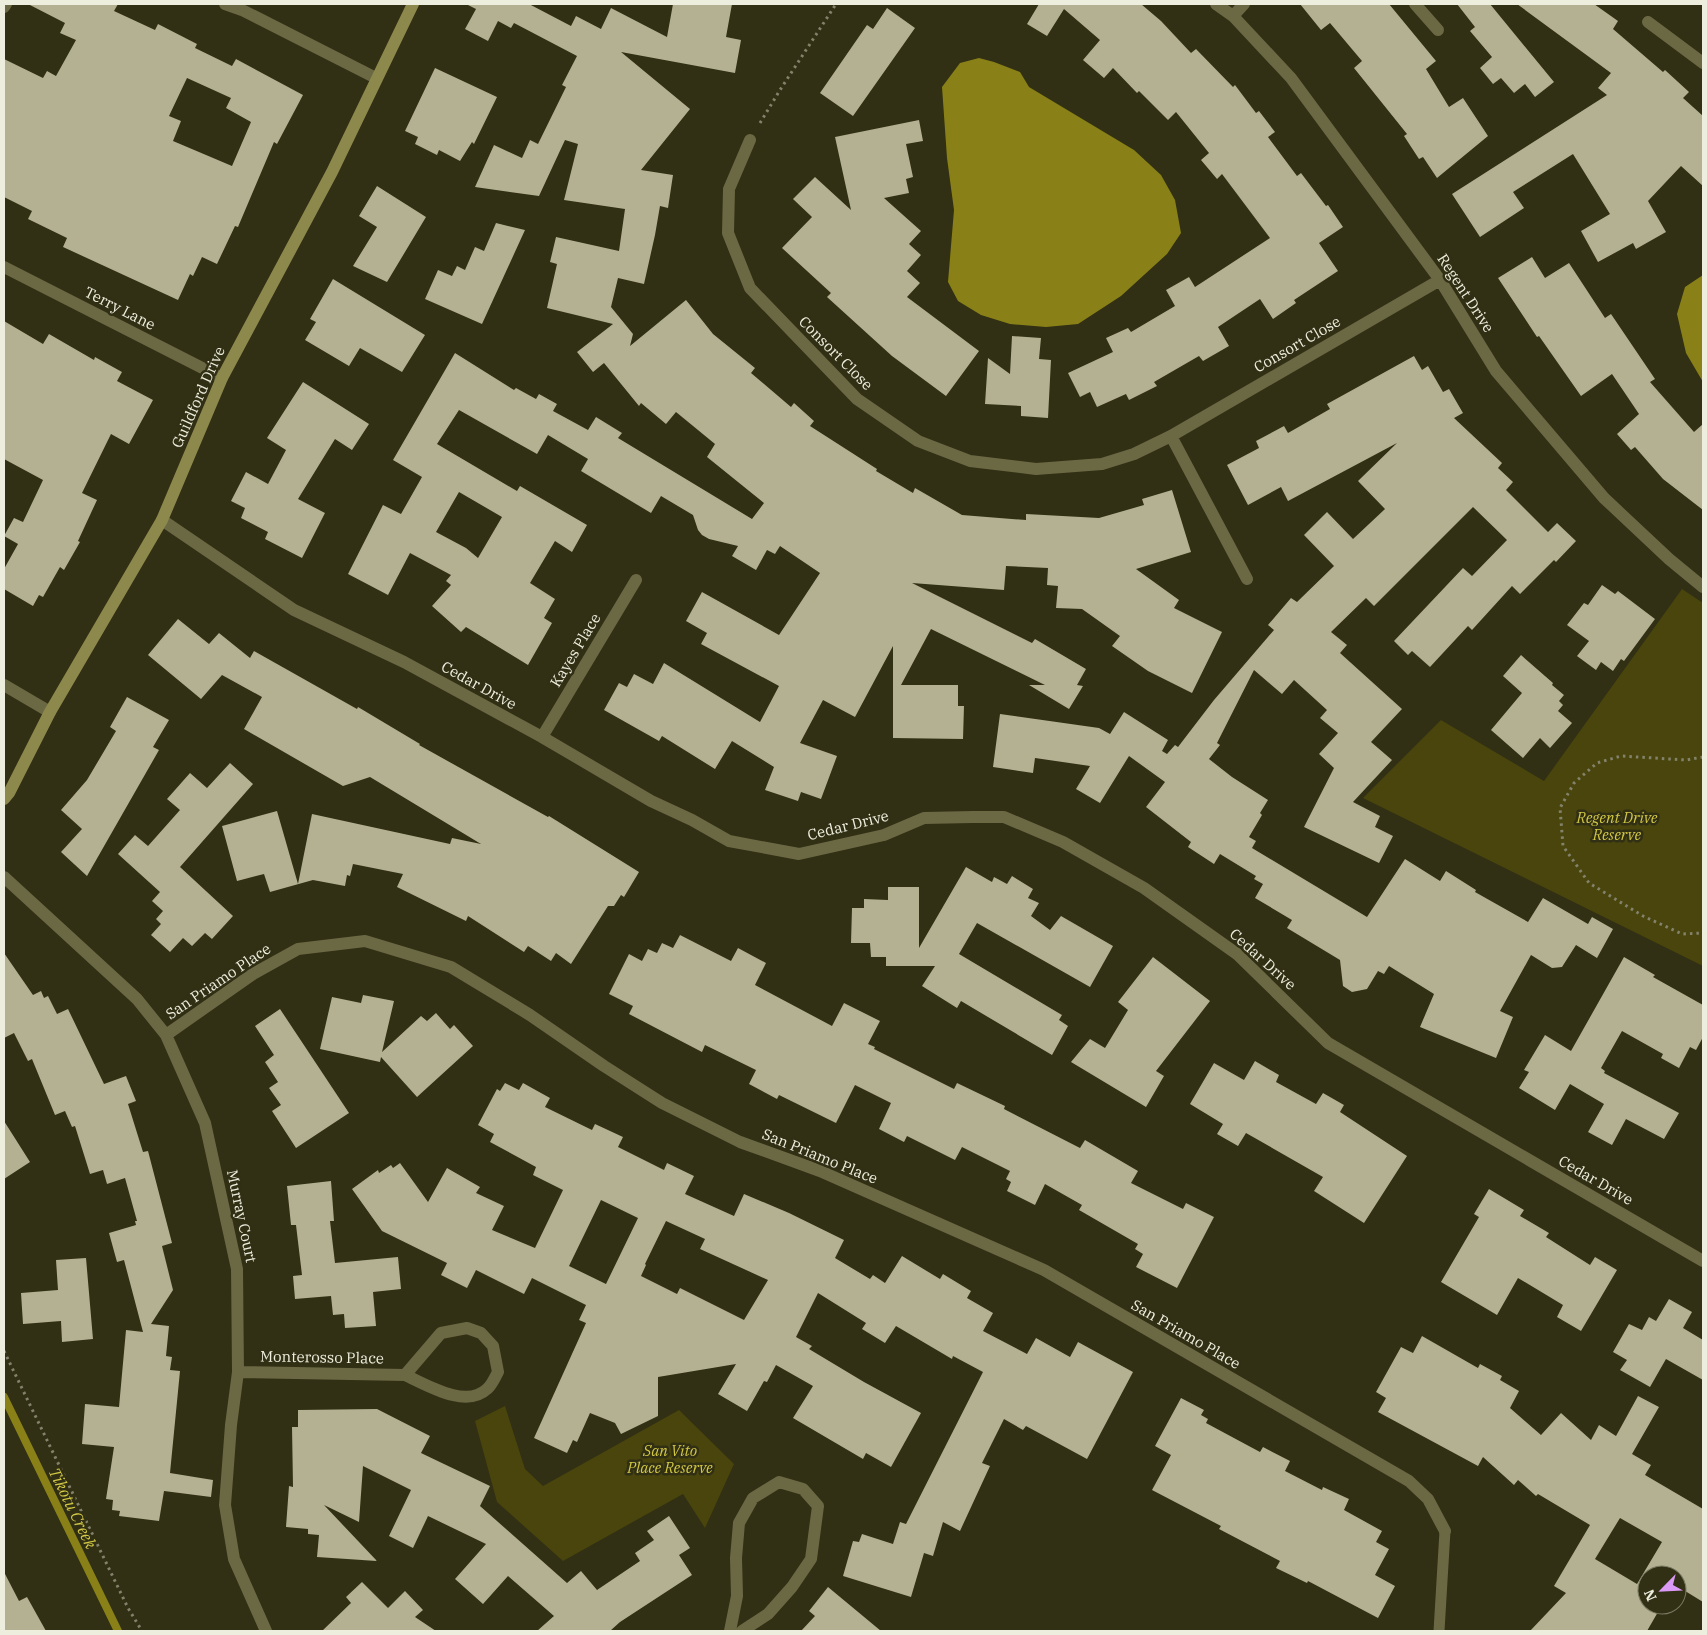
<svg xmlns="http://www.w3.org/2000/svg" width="1707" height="1635" font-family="'IBM Plex Serif',serif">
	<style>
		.green { fill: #49450d }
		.water { fill: #898117 }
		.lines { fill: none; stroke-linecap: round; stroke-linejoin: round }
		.stream { stroke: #898117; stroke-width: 8 }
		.building { fill: #b3b192; fill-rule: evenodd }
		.path { stroke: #83826b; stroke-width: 3; stroke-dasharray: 2.5 4; stroke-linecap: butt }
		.lane { stroke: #6b6844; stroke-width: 11 }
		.street { stroke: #6b6844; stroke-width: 12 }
		.secondary { stroke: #8d894d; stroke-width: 12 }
		.labels { text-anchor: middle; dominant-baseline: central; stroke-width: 5; stroke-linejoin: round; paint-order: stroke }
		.street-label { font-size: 15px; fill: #eeeede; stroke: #312f14 }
		.park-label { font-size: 15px; font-style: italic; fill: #d2c844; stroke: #312f14 }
		.water-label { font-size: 16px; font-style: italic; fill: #d3c946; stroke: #312f14 }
	</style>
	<rect width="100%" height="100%" fill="#312f14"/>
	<path class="green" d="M1682 589 1703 603V966L1363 798 1441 720 1544 781Z
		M505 1406 525 1469 543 1486 679 1410 734 1464 705 1528 683 1494 563 1561 497 1502 475 1421Z"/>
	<path class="water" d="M979 58 994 62 1020 72 1029 87 1134 150 1161 175 1175 200 1181 233 1167 254 1121 296 1078 324 1046 327 1010 324 981 315 958 301 948 282 954 210 947 158 942 87 960 63Z
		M1703 275V382L1686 353 1677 314 1685 287Z"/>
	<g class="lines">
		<path class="stream" d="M4 1397 118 1631"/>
	</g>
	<path class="building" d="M28 4H118L114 11 155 30 158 24 197 44 195 48 232 66 236 59 303 95 277 144 274 142 238 227 235 226 217 264 202 257 193 276 190 274 178 300 63 247 67 238 28 219 32 211 4 197V59L43 78 47 71 56 76 76 40 60 33 65 23ZM187 78 231 98 226 108 251 122 232 166 173 141 181 121 169 116Z
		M466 4H529L571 26 576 16 601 29 611 8 667 37 673 4H732L726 37 741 40 735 73 621 52 690 109 641 170 673 175 668 208 660 206 655 235 644 284 618 278 611 307 633 334 630 346 686 300 713 334 755 368 751 373 791 407 794 403 814 421 810 426 877 469 876 471 913 493 915 488 962 515 1026 520V514L1099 518 1144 505 1142 499 1172 490 1191 552 1136 569 1179 600 1174 608 1222 632 1192 693 1148 671 1112 646 1120 636 1082 609 1056 608 1058 586 1047 585 1048 568 1006 566 1004 590 912 583 1032 643 1035 639 1086 669 1077 685 1083 686 1069 709 1029 685H1045L931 629 901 685H958V706H964L963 739 893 738V646L855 717 823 700 800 743 837 756 821 799 801 792 798 801 765 790 774 767 732 741 715 769 662 736 659 741 604 710 619 683 627 687 634 674 653 684 664 663 760 722 779 686 701 644 707 633 686 621 702 592 779 635 820 573 780 546 775 554 767 550 756 570 732 556 738 546 709 539 702 535 698 530 693 515 661 496 651 513 581 471 588 459 548 435 537 454 459 410 437 444 517 491 520 486 587 525 572 552 555 541 530 583 555 599 544 618 552 623 528 665 466 627 461 632 432 606 451 585 446 581 451 575 410 553 388 595 348 574 383 505 401 514 422 477 393 460 455 353 514 390 516 388 536 399 539 394 557 404 553 411 588 430 596 417 622 433 618 438 752 519 764 503 707 457 715 444 676 412 666 424 641 403 639 406 604 363 593 372 577 352 613 324 547 308 557 264 550 262 556 237 619 251 625 209 564 200 578 144 565 140 539 196 475 187 494 145 522 158 530 140 538 144 566 87 562 85 577 56 514 23 511 28 498 21 488 41 465 29 476 9ZM459 492 502 517 478 558 466 548 436 532Z
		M1039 4H1141L1161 21 1191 53 1196 49 1233 87 1235 85 1256 113 1259 111 1275 132 1268 137 1297 176 1301 173 1326 206 1328 205 1343 227 1319 243 1338 271 1294 300 1296 303 1273 319 1260 299 1218 327 1229 346 1203 361 1199 356 1154 382 1157 386 1129 400 1126 394 1097 407 1090 392 1080 397 1068 373 1113 352 1106 338 1128 328 1131 332 1175 306 1166 290 1189 277 1195 287 1270 238 1222 174 1217 179 1201 160 1209 153 1176 112 1168 120 1139 91 1137 93 1113 68 1104 78 1083 60 1100 40 1064 9 1047 36 1027 24Z
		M1300 4H1389L1436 61 1426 69 1449 107 1463 98 1488 136 1437 178 1423 157 1419 159 1404 136 1407 134 1354 68 1362 61 1330 23 1321 30Z
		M1457 4H1490L1554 82 1535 97 1525 84 1514 93 1501 78 1493 84 1480 68 1492 57 1470 31 1475 27Z
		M1517 4H1594L1618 21 1613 29 1663 72 1665 70 1689 92 1683 98 1703 116V186L1681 166 1648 201 1666 232 1636 249 1633 243 1598 262 1581 231 1610 214 1573 154 1513 192 1524 208 1480 237 1452 194 1607 95 1598 88 1611 73Z
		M887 8 915 28 853 116 820 93 867 25 873 29Z
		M435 68 497 97 474 144 472 142 460 161 439 150 437 155 415 144 418 137 405 131Z
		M919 120 923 141 906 144 913 177 906 179 909 193 884 198 921 231 909 244 921 255 907 271 920 283 907 297 979 351 946 396 892 356 827 297 831 293 782 248 812 217 793 199 815 177 851 210 835 137Z
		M377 186 426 217 387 282 353 266 377 227 359 216Z
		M496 223 525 230 482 324 425 299 438 270 452 276 457 266 465 270 475 247 484 251Z
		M1532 257 1545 278 1569 263 1605 318 1611 314 1655 379 1650 382 1694 432 1703 424V510L1663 479 1635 447 1631 450 1617 434 1639 414 1612 374 1581 396 1539 336 1537 337 1498 278Z
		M333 279 425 335 402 372 360 348 349 366 305 340 316 322 310 319Z
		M4 321 43 344 49 334 94 360 95 357 122 372 117 381 153 400 129 444 111 434 82 493 97 500 78 541 80 542 64 570 60 567 43 597 39 595 33 606 4 589V569L18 544 4 536 14 518 23 522 43 480 4 459Z
		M1012 336 1041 338 1039 359 1051 360 1048 418 1021 416V406L985 404 988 358 1010 374Z
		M1414 356 1422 370 1428 366 1443 392 1449 389 1463 413 1454 418 1502 463 1498 468 1513 482 1506 490 1548 532 1557 523 1576 541 1556 562 1554 560 1520 594 1512 586 1472 630 1468 626 1430 667 1412 651 1408 655 1394 641 1463 568 1472 576 1507 540 1473 507 1374 606 1366 598 1331 632 1347 645 1340 653 1402 709 1371 742 1392 760 1353 802 1380 816 1375 827 1393 836 1379 863 1304 827 1334 768 1319 754 1338 733 1320 718 1327 710 1294 680 1282 694 1254 670 1217 743 1220 745 1209 759 1232 777 1268 800 1260 813 1262 815 1249 837 1256 841 1252 848 1367 917 1405 859 1440 881 1446 871 1476 890 1475 892 1528 922 1543 898 1588 924 1592 917 1613 929 1597 958 1576 945 1562 967 1552 968 1531 955 1500 1011 1513 1017 1496 1058 1420 1027 1434 994 1389 966 1384 974 1378 971 1367 989 1352 992 1343 986 1340 960 1287 928 1292 920 1255 898 1263 884 1254 879 1256 876 1220 854 1214 864 1188 847 1191 842 1146 807 1165 782 1129 756 1100 803 1076 789 1090 766 1035 758 1033 773 993 767 1000 714 1099 728 1110 734 1124 712 1168 740 1162 751 1167 754 1175 745 1178 747 1214 700 1274 630 1268 625 1291 598 1297 602 1334 566 1304 535 1327 512 1353 539 1385 509 1358 481 1397 443 1288 501 1281 487 1248 505 1227 465 1259 448 1256 441 1284 426 1288 433 1330 409 1327 404Z
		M303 382 369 424 352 450 335 439 298 499 325 513 302 558 265 539 268 532 241 518 245 508 231 501 246 472 268 484 286 450 267 438Z
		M1602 585 1615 594 1618 591 1655 619 1624 661 1621 659 1613 671 1601 662 1596 670 1577 656 1589 641 1567 625 1584 603 1588 605Z
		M178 619 209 644 219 633 250 658 254 651 357 709 358 707 420 744 419 745 548 817 549 816 639 872 624 897 621 895 614 906H608L571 964 556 953 551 961 528 946 524 952 468 916 466 921 397 887 403 874 353 864 350 876 347 875 345 886 313 880 270 892 264 874 237 881 222 826 277 811 298 884 312 814 450 844 452 838 481 844 370 777 343 786 244 729 262 697 222 675 201 699 148 655Z
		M1521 655 1553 683 1552 685 1564 695 1559 701 1563 705 1558 711 1572 723 1550 748 1540 738 1523 758 1491 730 1522 693 1503 676Z
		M127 697 169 720 153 747 159 750 87 876 61 852 82 829 61 810 87 780 116 731 110 727Z
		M230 763 253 784 180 867 233 916 212 939 205 933 192 946 183 938 170 952 151 935 161 924 156 919 163 911 152 901 160 892 118 854 135 835 148 846 180 810 167 799 190 773 207 788Z
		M966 867 992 882 994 877 1007 884 1012 876 1033 889 1028 898 1039 903 1031 916 1050 930 1061 916 1113 946 1090 987 977 923 959 954 1062 1015 1059 1020 1068 1026 1052 1055 961 1001 957 1008 922 986 935 966H886V957H871L870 943H851L852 908H864V899L888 900V887H919V948Z
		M680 935 731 961 738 948 766 963 755 985 832 1026 844 1003 880 1021 868 1044 875 1047 874 1049 954 1089 957 1083 1005 1106 1004 1109 1080 1148 1085 1140 1138 1171 1131 1183 1183 1209 1186 1203 1214 1217 1177 1288 1136 1267 1143 1254 1135 1249 1138 1244 1079 1210 1082 1205 1045 1184 1035 1205 1007 1191 1011 1182 1006 1179 1010 1171 962 1147 955 1160 907 1136 904 1142 879 1129 891 1103 855 1085 836 1123 779 1095 777 1099 749 1084 756 1070 705 1045 702 1052 629 1014 633 1006 609 994 629 954 642 961 648 949 657 953 662 943 673 948Z
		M4 953 33 995 41 991 44 998 48 996 57 1014 68 1009 104 1084 126 1076 136 1101 128 1104 143 1152 148 1151 172 1243 162 1246 173 1290 151 1324 169 1326 166 1356 172 1357 170 1370 180 1371 170 1473 213 1480 211 1497 164 1491 159 1521 119 1516 120 1511 112 1510 113 1500 106 1499 114 1447 82 1444 85 1404 119 1407 126 1330 143 1332 124 1260 117 1262 109 1233 136 1225 135 1221H137L125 1178 107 1184 103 1170 90 1174 75 1126 72 1127 65 1111 55 1115 32 1059 28 1061 14 1033 4 1038Z
		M1153 957 1210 1001 1156 1071 1164 1076 1146 1107 1071 1062 1090 1039 1105 1048 1128 1010 1118 1002Z
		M1624 957 1655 975 1653 977 1703 1005V1037L1696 1050 1690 1047 1679 1068 1661 1058 1663 1054 1622 1031 1601 1068 1605 1071 1604 1073 1679 1113 1664 1139 1626 1119 1612 1145 1588 1132 1604 1104 1570 1084 1555 1110 1519 1088 1529 1072 1524 1070 1545 1035 1571 1051Z
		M363 995 394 1001 382 1052 421 1016 427 1021 436 1013 450 1029 454 1025 473 1046 417 1097 381 1057 380 1062 320 1049 332 997 361 1003Z
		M280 1009 349 1113 296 1148 272 1111 281 1105 269 1088 278 1082 265 1062 274 1055 255 1026Z
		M1255 1061 1279 1075 1276 1082 1316 1104 1323 1093 1344 1105 1340 1112 1407 1156 1364 1223 1314 1191 1323 1177 1246 1133 1238 1146 1217 1134 1223 1124 1190 1104 1214 1063 1244 1080Z
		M505 1083 519 1090 523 1083 550 1098 545 1107 592 1130 595 1124 623 1137 618 1147 664 1170 667 1163 694 1176 685 1194 734 1216 744 1194 789 1213 844 1240 835 1258 870 1279 873 1275 885 1283 902 1256 940 1279 943 1274 971 1291 967 1298 993 1313 983 1331 1027 1354 1036 1338 1070 1357 1078 1342 1133 1372 1087 1459 1026 1426 1023 1430 1004 1419 982 1463 990 1466 960 1531 943 1522 933 1556 924 1553 911 1597 843 1576 853 1541 859 1542 862 1534 893 1544 900 1522 906 1524 983 1372 953 1356 952 1359 896 1326 885 1343 862 1329 866 1323 818 1293 796 1337 812 1346 809 1349 864 1382 921 1413 891 1467 866 1453 863 1459 793 1418 813 1386 776 1365 767 1382 764 1381 747 1411 718 1394 736 1364 658 1377V1416L621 1434 615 1423 590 1413 577 1442 573 1440 567 1453 534 1438 586 1323 579 1320 586 1305 532 1278 524 1294 476 1270 467 1288 441 1275 447 1263 382 1231 352 1189 378 1170 379 1173 391 1165 393 1168 400 1163 428 1202 447 1168 480 1187 476 1193 504 1206 492 1230 535 1248 563 1190 533 1175 536 1167 490 1142 494 1134 478 1125 497 1089 500 1091ZM601 1200 638 1218 606 1284 569 1266ZM666 1221 705 1239 700 1249 768 1280 744 1320 680 1288 677 1294 641 1276 646 1265 645 1264Z
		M4 1121 30 1162 4 1179Z
		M331 1181 334 1221H330L335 1263 398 1257 401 1289 373 1292 376 1326 345 1328 344 1314 333 1315 331 1296 295 1299 293 1276 302 1275 296 1225H291L287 1186Z
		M1489 1189 1524 1210 1520 1216 1549 1233 1546 1237 1590 1265 1595 1257 1617 1270 1581 1331 1557 1317 1563 1305 1518 1278 1497 1315 1441 1282 1479 1217 1474 1214Z
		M86 1258 93 1339 62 1342 61 1321 23 1324 21 1293 58 1290 56 1260Z
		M1669 1299 1692 1312 1683 1328 1703 1340V1380L1666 1359 1650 1387 1620 1370 1627 1360 1613 1352 1629 1324 1642 1330 1649 1317 1656 1321Z
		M1422 1336 1478 1368 1480 1364 1502 1376 1500 1380 1519 1391 1510 1408 1541 1435 1561 1413 1591 1440 1599 1425 1616 1436 1638 1396 1659 1407 1632 1454 1651 1465 1645 1475 1703 1509V1602L1677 1586V1575H1647V1605H1662L1647 1631H1530L1566 1593 1554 1586 1590 1525 1538 1494 1536 1496 1518 1480 1514 1485 1483 1457 1478 1466 1378 1412 1386 1398 1376 1392 1401 1347 1413 1353ZM1620 1518 1662 1542 1637 1584 1595 1559Z
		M1181 1398 1204 1410 1201 1415 1208 1419 1206 1423 1260 1452 1263 1447 1290 1461 1285 1471 1322 1490 1323 1487 1349 1499 1344 1510 1382 1531 1376 1542 1389 1549 1375 1575 1395 1586 1378 1618 1308 1581 1307 1583 1276 1568 1280 1561 1219 1529 1221 1526 1152 1490 1171 1455 1155 1446Z
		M377 1409 430 1436 421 1453 490 1486 480 1506 567 1583 581 1571 597 1590 640 1561 635 1553 654 1540 647 1531 669 1516 690 1548 679 1555 692 1575 620 1622 610 1631H537L554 1616 508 1576 483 1604 455 1579 486 1544 428 1516 413 1548 389 1536 411 1490 363 1466 359 1522 324 1505 377 1561 317 1557 319 1535 308 1534V1529L286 1527 289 1486 293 1487 292 1427H298V1410Z
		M4 1572 19 1601 27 1597 46 1631H4Z
		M362 1582 388 1608 405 1591 423 1610 415 1617 436 1631H322L351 1603 346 1597Z
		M828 1587 881 1631H801L815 1616 809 1611Z"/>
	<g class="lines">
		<path class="path" d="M760 123 780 90 836 4
			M1703 757 1686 760 1621 756 1597 763 1574 783 1560 808 1563 846 1589 883 1643 916 1682 934 1703 933
			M4 1351 128 1608 142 1631"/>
		<path class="lane" d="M1439 1631 1445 1531"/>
		<path class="street" d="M225 4 242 10 376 78
			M1216 4 1233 16 1291 78 1440 280 1496 371 1604 498 1669 559 1703 587
			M1415 4 1438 30
			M4 7 6 4
			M1233 16 1244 4
			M1648 22 1703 63
			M750 140 729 189 728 233 750 288 857 399 918 441 970 461 1036 469 1102 464 1134 454 1171 436 1440 280
			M4 267 222 378
			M1171 436 1247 579
			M162 520 294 610 404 662 542 737 651 801 692 820 729 841 799 854 884 835 924 818 973 817H1004L1063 842 1144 888 1237 954 1328 1043 1703 1261
			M4 685 50 712
			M542 737 636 580
			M4 877 137 999 166 1035 205 1123 237 1269 238 1372 231 1425 225 1505 234 1559 266 1631
			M166 1035 253 974 298 949 365 941 451 967 530 1015 604 1066 662 1103 740 1142 820 1171 1044 1270 1409 1481 1428 1499 1445 1531
			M238 1372 405 1375 441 1333 467 1328 481 1333 493 1346 498 1372C495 1377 492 1385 487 1389 466 1409 427 1385 405 1375
			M730 1631 737 1596 736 1558 739 1523 753 1498 779 1482 803 1489 818 1506 811 1559 792 1587 768 1614 742 1631"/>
		<path class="secondary" d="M4 799 9 793 50 712 162 520 222 378 332 172 413 4"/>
	</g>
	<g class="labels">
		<g class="street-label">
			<text transform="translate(1466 293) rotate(57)">Regent Drive</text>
			<text transform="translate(120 308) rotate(27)">Terry Lane</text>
			<text transform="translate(1297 344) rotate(-30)">Consort Close</text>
			<text transform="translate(836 353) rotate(45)">Consort Close</text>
			<text transform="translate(198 397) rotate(-66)">Guildford Drive</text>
			<text transform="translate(575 650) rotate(-59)">Kayes Place</text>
			<text transform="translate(479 685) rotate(29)">Cedar Drive</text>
			<text transform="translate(848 825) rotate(-14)">Cedar Drive</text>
			<text transform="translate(1263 959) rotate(42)">Cedar Drive</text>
			<text transform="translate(218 981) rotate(-34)">San Priamo Place</text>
			<text transform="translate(820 1156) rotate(22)">San Priamo Place</text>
			<text transform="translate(1596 1180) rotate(30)">Cedar Drive</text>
			<text transform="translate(242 1216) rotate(78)">Murray Court</text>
			<text transform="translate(1186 1334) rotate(30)">San Priamo Place</text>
			<text transform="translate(322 1357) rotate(1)">Monterosso Place</text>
		</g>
		<g class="park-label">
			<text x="1617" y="817">Regent Drive<tspan x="1617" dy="17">Reserve</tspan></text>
			<text x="670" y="1450">San Vito<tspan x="670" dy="17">Place Reserve</tspan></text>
		</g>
		<g class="water-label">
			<text transform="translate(73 1508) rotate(64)">Tikotu Creek</text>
		</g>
	</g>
	<rect width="1707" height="1635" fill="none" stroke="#eeeede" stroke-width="10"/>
	<g transform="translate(1662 1590) rotate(246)"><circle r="24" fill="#312f14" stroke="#7d7b65"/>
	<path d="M0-4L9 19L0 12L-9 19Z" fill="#da9af6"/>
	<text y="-8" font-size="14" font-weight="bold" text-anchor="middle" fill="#eeeede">N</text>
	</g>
</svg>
